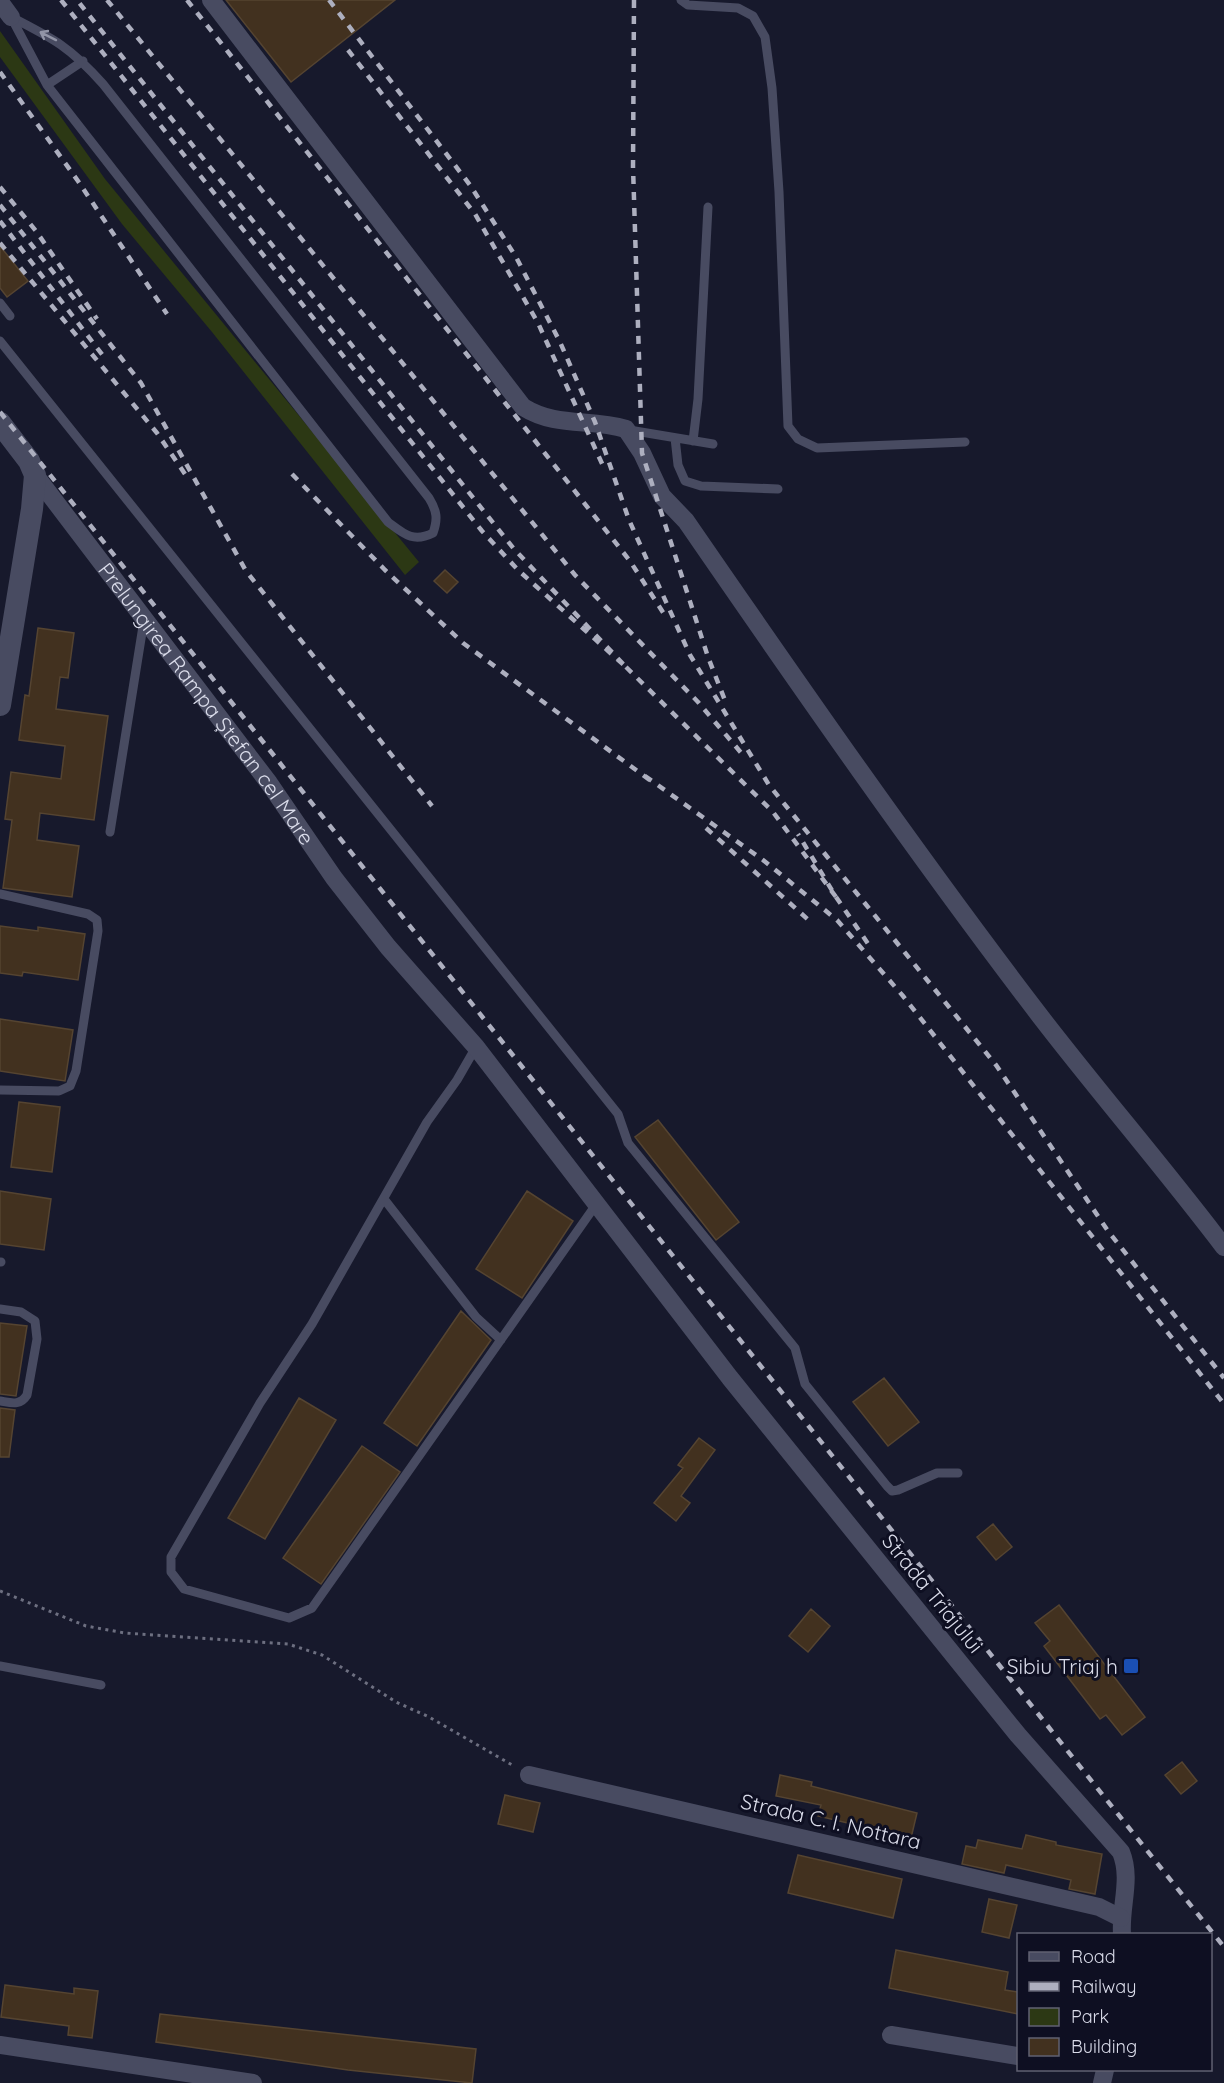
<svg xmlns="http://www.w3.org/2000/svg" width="1224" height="2083" font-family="Quicksand,sans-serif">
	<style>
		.green { fill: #2c3814 }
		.building { fill: #42311f; stroke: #554431; stroke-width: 1.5 }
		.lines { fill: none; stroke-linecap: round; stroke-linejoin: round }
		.path { stroke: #6d6f80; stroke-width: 3; stroke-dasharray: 3 4.5; stroke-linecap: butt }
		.service { stroke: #484b61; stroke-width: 9 }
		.minor { stroke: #484b61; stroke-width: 18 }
		.tertiary { stroke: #484b61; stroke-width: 22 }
		.rail { stroke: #adafbf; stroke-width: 4.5; stroke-dasharray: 8 8; stroke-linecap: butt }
		.oneway { stroke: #9194a6 }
		.transit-dot { fill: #1a4fb4; stroke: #0e0f22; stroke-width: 2 }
		.labels { text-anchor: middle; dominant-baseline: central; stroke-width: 6; stroke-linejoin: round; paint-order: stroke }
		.street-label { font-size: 21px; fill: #dadcea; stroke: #0e0f22 }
		.poi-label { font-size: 21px; fill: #dadcea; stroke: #0e0f22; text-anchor: end }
	</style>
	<rect width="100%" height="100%" fill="#17192c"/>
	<path class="green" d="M0 31 105 179 419 562 405 575 212 332 122 224 0 57Z"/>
	<path class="building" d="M226 0H395L291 82Z
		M0 246 28 281 7 297 0 288Z
		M445 570 458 582 447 593 434 581Z
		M38 628 74 633 68 678 60 677 56 709 108 716 94 820 40 813 37 840 79 846 72 897 3 888 12 820 5 819 11 772 61 779 65 746 19 740 25 695 29 696Z
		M0 926 38 931V927L85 934 78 980 23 972 22 976 0 973Z
		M0 1019 73 1030 65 1081 0 1071Z
		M19 1102 60 1107 52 1172 11 1167Z
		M658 1120 739 1222 716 1240 635 1137Z
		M0 1191 51 1199 44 1250 0 1244Z
		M527 1191 573 1221 522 1298 476 1269Z
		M461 1311 491 1340 417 1446 384 1423Z
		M0 1323 27 1326 16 1396 0 1394Z
		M884 1378 919 1422 888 1446 853 1402Z
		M299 1398 336 1420 265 1539 228 1518Z
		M0 1408 15 1410 9 1457H0Z
		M699 1438 715 1450 681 1496 690 1503 676 1521 654 1503 683 1468 678 1465Z
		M362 1446 400 1472 321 1584 283 1558Z
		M993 1524 1012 1547 996 1560 977 1537Z
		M1059 1605 1145 1717 1122 1735 1106 1715 1100 1719 1044 1646 1050 1641 1035 1623Z
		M811 1609 830 1626 808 1652 789 1636Z
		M1182 1762 1197 1781 1181 1794 1165 1775Z
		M780 1775 812 1782 811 1786 917 1813 911 1838 818 1816 821 1805 776 1796Z
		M505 1795 540 1803 533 1832 498 1824Z
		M1026 1835 1056 1842V1845L1102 1854 1095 1894 1069 1889 1071 1880 1006 1865 1004 1873 962 1864 966 1846 976 1848 978 1840 1022 1849Z
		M798 1855 902 1879 893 1918 788 1893Z
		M989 1899 1017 1905 1009 1938 982 1932Z
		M896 1950 1008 1972 1005 1990 1018 1992V2014L889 1988Z
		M5 1985 74 1994V1988L98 1991 92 2038 68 2035 69 2026 1 2017Z
		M160 2014 476 2049 472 2083 348 2070 156 2042Z"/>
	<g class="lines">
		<path class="path" d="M0 1591 86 1626 125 1633 288 1644 322 1655 396 1702 429 1717 514 1766"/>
		<path class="service" d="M681 0 688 5 738 8 753 16 765 37 772 88 779 192 788 426 798 439 817 448 965 442
			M11 17C54 39 70 47 103 84L429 498C437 511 438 519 433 533 413 543 404 534 388 522L47 85 83 61
			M11 17 47 85
			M0 303 10 316
			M0 341 618 1114 628 1143 795 1348 805 1384 887 1486 892 1491 898 1490 937 1473H958
			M629 430 713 444
			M675 438 678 465 685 481 701 486 778 489
			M693 441 698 399 708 207
			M110 832 144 620
			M0 894 88 914 97 920 98 931 76 1071 70 1086 59 1091 0 1090
			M476 1047 457 1080 427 1122 312 1324 260 1403 171 1557V1572L184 1589 289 1618 312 1608 595 1206
			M384 1199 476 1317 501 1340
			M0 1262H1
			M0 1309 21 1312 35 1321 37 1339 27 1395C20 1406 12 1403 0 1401
			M0 1666 101 1685"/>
		<g class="minor">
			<path d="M211 0 523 407C557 428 589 418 626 429L642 453 662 496 686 521C801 688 917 855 1040 1016 1100 1094 1165 1169 1224 1247"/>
			<path d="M0 2 11 17"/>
			<path id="s1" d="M35 475 269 783 334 878 388 947 476 1047 730 1378 1018 1735 1121 1852C1132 1879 1120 1906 1122 1934"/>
			<path d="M529 1775 1099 1907 1121 1918"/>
			<path d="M891 2035 1018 2056"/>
			<path d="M0 2045 253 2083"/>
			<path d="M1102 2083 1105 2070"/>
		</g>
		<path class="tertiary" d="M0 423 29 461 35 475 32 509 0 705"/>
		<path class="rail" d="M61 0 482 531 518 570 626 667 514 549 77 0
			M107 0 575 575 698 702 743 755
			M187 0 630 561 666 617
			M329 0 470 185 516 257 560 342 595 422 629 520 690 655 769 785 996 1065 1108 1231 1224 1378
			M634 0 633 167 642 453 708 657 726 703
			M348 50 475 214 538 323 604 468
			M0 72 78 181 167 314
			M0 187 36 231 97 319
			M0 205 141 383 246 571 432 806
			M0 221 104 357
			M0 243 157 433 185 474
			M0 412 1224 1947
			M292 474 385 570 463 643 651 781
			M626 667 773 812 836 897 798 834
			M645 776 763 860 837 920 903 996 1224 1404
			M706 828 813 924
			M836 897 871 948"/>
	</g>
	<defs><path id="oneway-shaft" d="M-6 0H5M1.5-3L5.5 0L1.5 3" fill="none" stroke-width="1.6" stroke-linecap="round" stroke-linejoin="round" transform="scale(1.5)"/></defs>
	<use class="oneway" href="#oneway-shaft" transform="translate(48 36) rotate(-153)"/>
	<rect class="transit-dot" x="1123" y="1658" width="16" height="16" rx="3"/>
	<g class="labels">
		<g class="street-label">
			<text stroke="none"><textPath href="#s1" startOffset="286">Prelungirea Rampa Ștefan cel Mare</textPath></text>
			<text transform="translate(933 1593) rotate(51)">Strada Triajului</text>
			<text transform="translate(831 1821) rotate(13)">Strada C. I. Nottara</text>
		</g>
		<g class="poi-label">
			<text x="1118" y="1666">Sibiu Triaj h</text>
		</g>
	</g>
	<rect x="1017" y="1933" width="195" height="138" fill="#0e0f22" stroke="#606172" stroke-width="1.5"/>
	<rect x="1029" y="1952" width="30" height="9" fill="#484b61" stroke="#606172" stroke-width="1.5"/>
	<text x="1071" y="1963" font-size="18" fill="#dadcea">Road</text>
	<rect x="1029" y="1982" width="30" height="9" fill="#adafbf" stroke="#606172" stroke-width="1.5"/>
	<text x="1071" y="1993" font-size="18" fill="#dadcea">Railway</text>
	<rect x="1029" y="2008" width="30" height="18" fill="#2c3814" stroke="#606172" stroke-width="1.5"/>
	<text x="1071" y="2023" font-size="18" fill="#dadcea">Park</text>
	<rect x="1029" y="2038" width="30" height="18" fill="#42311f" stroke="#606172" stroke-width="1.5"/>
	<text x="1071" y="2053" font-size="18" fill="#dadcea">Building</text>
</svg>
